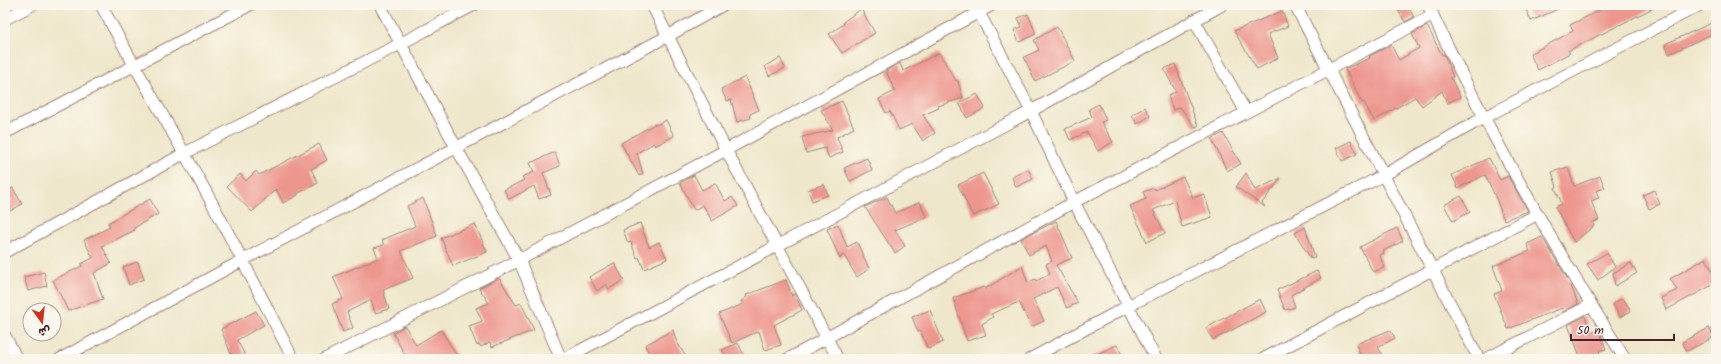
<svg xmlns="http://www.w3.org/2000/svg" width="1721" height="364" font-family="Kalam,'Playpen Sans Arabic',sans-serif">
	<style>
		.building { fill: #ed968e }
		.lines { fill: none; stroke-linecap: round; stroke-linejoin: round }
		.street-casing { stroke: #9c837b; stroke-width: 13 }
		.street { stroke: #fff; stroke-width: 11 }
	</style>
	<rect width="100%" height="100%" fill="#fbf7ec"/>
	<filter id="ink" filterUnits="userSpaceOnUse"><feTurbulence type="fractalNoise" baseFrequency=".025" numOctaves="2"/><feDisplacementMap in="SourceGraphic" scale="8" xChannelSelector="R" yChannelSelector="G"/><feConvolveMatrix kernelMatrix="1 2 1 2 8 2 1 2 1" color-interpolation-filters="sRGB"/></filter>
	<filter id="wash" filterUnits="userSpaceOnUse"><feTurbulence type="fractalNoise" baseFrequency=".012" numOctaves="4" result="noise"/><feDisplacementMap in="SourceGraphic" scale="16" xChannelSelector="R" yChannelSelector="G"/><feGaussianBlur stdDeviation="0.9" result="paint"/><feColorMatrix in="noise" values="0 0 0 0 0 0 0 0 0 0 0 0 0 0 0 0 0 1.4 0 .05"/><feComposite in="paint" operator="in"/></filter>
	<g filter="url(#wash)">
		<rect width="100%" height="100%" fill="#efe7cb"/>
		<g id="blocks">
			<path class="building" d="M1395 5H1407L1414 17 1405 22Z
				M1524 5H1567L1531 21Z
				M1610 5H1659L1568 51 1570 53 1538 70 1530 54 1573 31 1570 25Z
				M861 9 875 33 842 53 829 34 844 24 843 22Z
				M1282 11 1288 26 1268 34 1278 58 1257 69 1234 31Z
				M1028 14 1036 34 1019 42 1014 30 1022 27 1018 18Z
				M1716 21V32L1669 54 1665 44Z
				M1427 26 1442 55 1444 54 1453 77 1451 78 1460 97 1447 103 1442 91 1422 106 1415 97 1374 121 1364 102 1362 103 1345 69 1370 58 1369 56 1391 45 1399 60 1419 48 1412 34Z
				M1057 27 1075 61 1035 81 1024 57 1039 50 1034 40Z
				M939 53 956 81H958L963 98 938 106 939 108 923 115 935 133 923 141 912 124 899 130 890 111 886 113 879 99 895 91 886 71 900 63 903 71Z
				M780 58 785 68 769 76 765 66Z
				M1175 64 1198 126 1195 127 1180 107 1173 110 1168 95 1176 92 1164 69Z
				M745 77 759 110 750 114 751 118 737 122 731 100 727 101 721 89Z
				M977 94 985 108 967 118 959 103Z
				M842 101 854 128 837 137 843 152 829 158 825 148 806 153 802 137 833 130 821 110Z
				M1099 104 1106 120 1101 122 1113 142 1098 151 1087 132 1070 140 1065 129 1092 117 1089 109Z
				M1145 107 1150 116 1137 124 1132 115Z
				M666 120 674 136 655 146 654 143 637 153 643 174 639 176 621 143 655 124 656 125Z
				M1223 133 1241 164 1227 171 1212 139Z
				M1351 141 1357 154 1342 161 1336 148Z
				M319 144 327 160 311 169 318 183 297 194 298 195 283 203 276 189 252 212 227 186 240 174 246 181 256 171 259 175Z
				M555 152 560 166 543 173 551 195 539 199 534 186 509 199 504 190 524 180 522 177 534 172 530 163Z
				M867 158 872 170 850 181 844 168Z
				M1489 158 1500 180 1508 176 1528 211 1504 220 1496 198 1485 175 1458 188 1452 175Z
				M1568 167 1574 186 1600 176 1605 188 1596 191 1599 198 1591 201 1599 220 1593 222 1594 226 1574 242 1555 207 1562 204 1555 188 1557 187 1552 172Z
				M1028 169 1033 179 1016 187 1012 177Z
				M983 173 999 204 973 216 958 185Z
				M1246 173 1255 190 1281 178 1262 203 1265 207 1236 187Z
				M694 175 702 190 715 183 725 201 732 197 738 206 712 221 703 205 694 210 680 183Z
				M1183 177 1193 198 1204 194 1212 217 1182 227 1175 201 1153 210 1165 233 1147 242 1130 206 1146 199 1143 192 1154 188 1155 190Z
				M824 184 828 195 812 201 808 190Z
				M13 188 22 204 5 214V192Z
				M1654 190 1660 204 1649 209 1643 195Z
				M1461 196 1470 212 1453 221 1444 205Z
				M887 197 895 213 920 202 926 217 895 230 905 246 895 253 865 207Z
				M423 198 437 236 401 251 413 278 383 290 389 309 375 313 371 300 347 312 353 328 343 332 332 304 343 299 333 277 378 258 374 248 384 245 382 240 415 226 407 206Z
				M150 199 158 214 134 228 135 230 102 246 111 263 94 273 103 299 68 311 53 280 82 266 81 264 93 258 84 240 110 227 108 223Z
				M1056 221 1072 258 1056 265 1078 303 1067 308 1057 287 1033 299 1044 321 1031 327 1019 302 991 314 993 317 982 324 986 335 967 341 953 298 984 287 985 289 1022 266 1028 283 1035 279 1036 281 1050 274 1046 264 1052 261 1046 246 1029 255 1021 239Z
				M640 223 649 247 659 242 667 259 644 269 639 257 637 258 631 242 628 243 623 230Z
				M475 224 487 252 453 266 441 238Z
				M838 224 847 247 857 242 869 269 857 277 843 254 840 259 827 229Z
				M1305 227 1315 257 1311 259 1295 233Z
				M1397 228 1403 241 1383 251 1384 253 1380 255 1384 268 1373 272 1360 247Z
				M1542 237 1570 283 1578 304 1563 312 1562 308 1508 329 1494 294 1502 291 1493 266 1530 251 1527 244Z
				M1607 253 1615 267 1598 280 1587 264Z
				M1706 258 1716 279V283L1666 310 1661 298 1677 290 1670 279Z
				M138 262 144 279 129 285 123 267Z
				M614 263 624 280 609 289 606 284 597 291 589 277Z
				M1631 263 1637 273 1615 286 1613 273Z
				M1317 271 1321 278 1291 295 1295 307 1285 310 1277 290Z
				M44 272 47 286 28 291 24 277Z
				M499 278 516 305 521 303 534 330 492 347 490 342 481 347 479 344 477 346 469 326 482 321 476 308 489 303 479 288Z
				M786 280 792 296 795 294 802 310 774 325 781 345 765 350 759 331 732 343 719 314 743 304 741 301 747 297 746 295Z
				M1623 298 1631 311 1620 317 1613 304Z
				M1260 299 1266 312 1213 340 1206 328Z
				M930 310 943 342 928 349 920 331 918 332 912 317Z
				M256 311 264 325 237 340 247 359H233L221 329Z
				M1585 316 1591 333 1599 330 1600 332 1606 349 1599 351 1602 359H1581L1568 325Z
				M405 326 416 345 441 330 459 359H407L393 333Z
				M1709 328 1714 337 1687 351 1682 342Z
				M673 330 676 340 687 359H652L645 345Z
				M1390 330 1395 338 1378 347 1384 359H1362L1356 344Z
				M738 343 746 359H727L722 350Z
				M1117 345 1124 359H1086Z"/>
		</g>
	</g>
	<g filter="url(#ink)">
		<use href="#blocks" fill-opacity="0" stroke="#9c837b" stroke-width="1"/>
		<g class="lines">
			<g class="street-casing">
				<path id="street" d="M101 5C128 55 156 103 184 153 223 220 258 290 293 359
					M380 5 457 149 519 260 561 359
					M652 5 726 150 838 359
					M975 5 1031 111 1074 202 1156 359
					M1295 5 1479 359
					M1428 5C1485 127 1553 245 1625 359
					M5 19 32 5
					M1194 20 1246 112
					M5 133 250 5
					M5 252 185 153 400 44 474 5
					M5 336 17 359
					M60 359 243 260 668 36 723 5
					M325 359 519 260 726 150 992 5
					M564 359 1031 111 1222 5
					M788 359 1074 202 1433 15
					M1030 359 1128 306 1384 175 1483 118 1700 5
					M1263 359 1538 214
					M1486 359 1591 305"/>
			</g>
			<use href="#street" class="street"/>
		</g>
	</g>
	<rect width="1721" height="364" fill="none" stroke="#fbf7ec" stroke-width="20"/>
	<g transform="translate(42 322) rotate(165)"><circle r="19" fill="#fbf7ec" stroke="#b4a19f"/>
	<path d="M0-3L7 15L0 10L-7 15Z" fill="#c8321e"/>
	<text y="-6" font-size="11" font-weight="bold" text-anchor="middle" fill="#4a1f2b">ش</text>
	</g>
	<path d="M1571 334v6h103v-6" fill="none" stroke="#4a1f2b" stroke-width="2"/>
	<text x="1577" y="334" font-size="12" fill="#4a1f2b" stroke="#fbf7ec" stroke-width="3" paint-order="stroke">50 m</text>
</svg>
